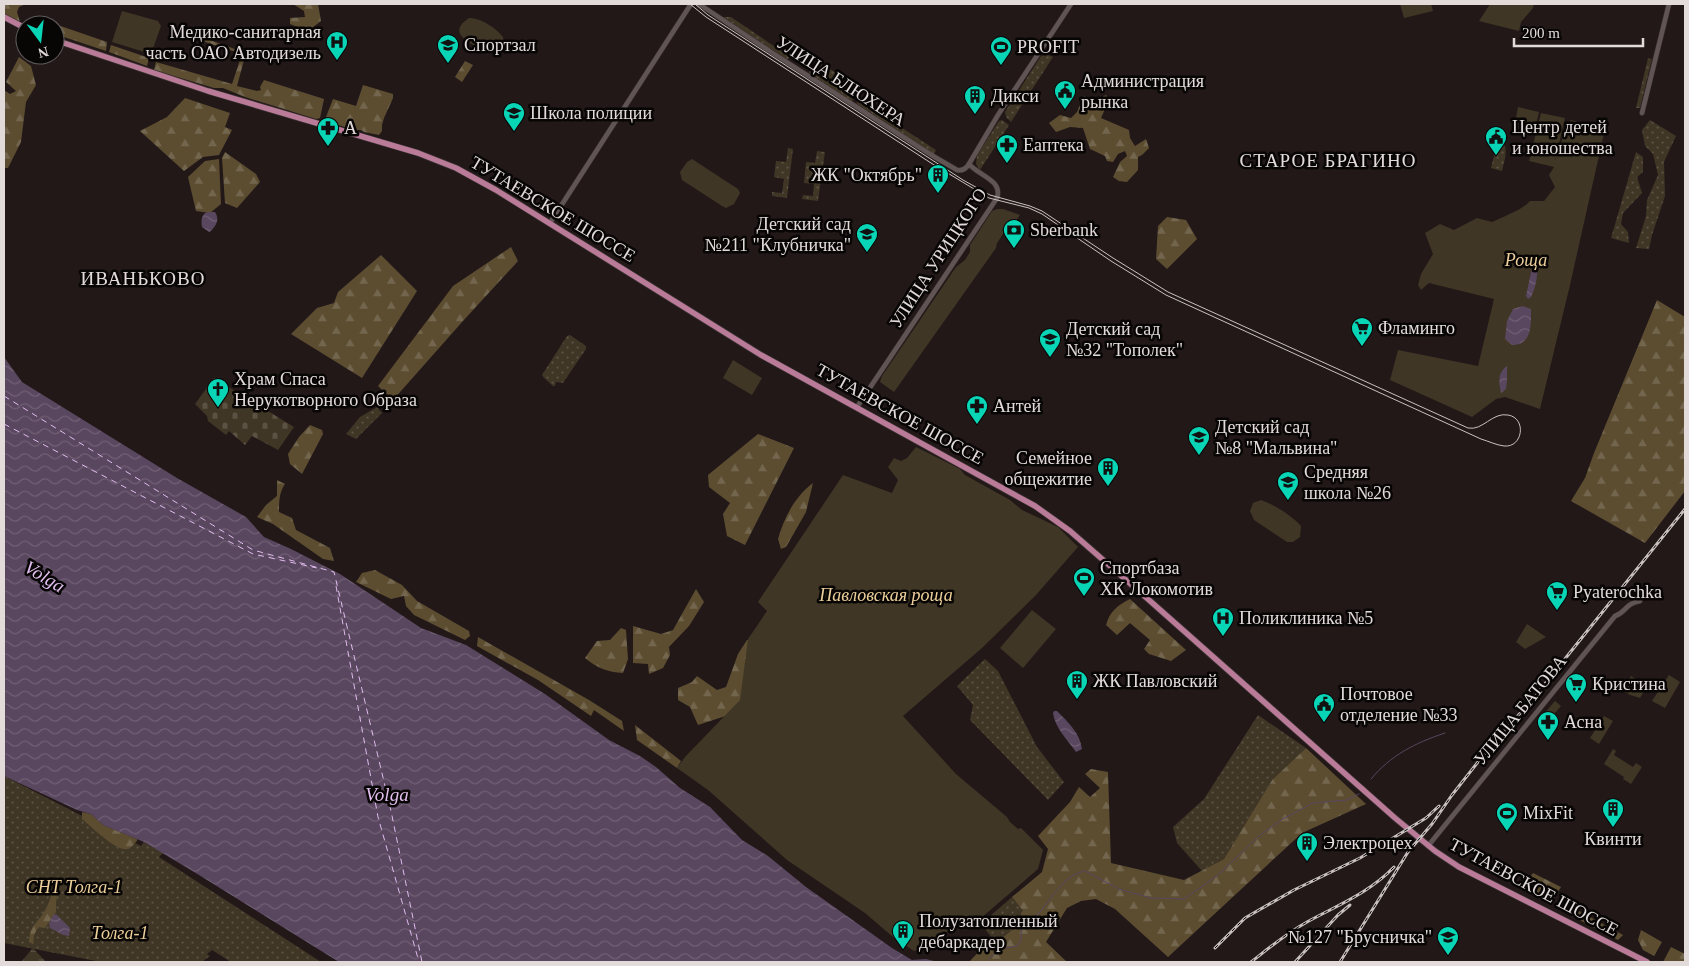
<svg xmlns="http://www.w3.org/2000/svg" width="1689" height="966" font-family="Georgia,serif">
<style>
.grass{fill:url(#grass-dots)}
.forest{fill:url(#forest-firs)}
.wetland{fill:url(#wetland-marsh)}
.cemetery{fill:url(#cemetery-stones)}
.park{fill:#403625}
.water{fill:url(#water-waves)}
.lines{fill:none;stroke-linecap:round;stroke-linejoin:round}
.stream{stroke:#59465f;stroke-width:1}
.ferry{stroke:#e0bdee;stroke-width:1;stroke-dasharray:6 5;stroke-linecap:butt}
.tertiary-casing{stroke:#3a3333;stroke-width:5.5}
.primary-casing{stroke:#3a3333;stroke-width:7}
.tertiary{stroke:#615454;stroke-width:4.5}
.primary{stroke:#ba7b98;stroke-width:5.5}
.tram{stroke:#c9c1c0;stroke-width:1}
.rail-casing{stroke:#c9c1c0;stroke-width:3}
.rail{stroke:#080505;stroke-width:1;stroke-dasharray:4;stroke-linecap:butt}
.labels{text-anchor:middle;stroke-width:5;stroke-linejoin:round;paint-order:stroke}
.poi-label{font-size:18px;fill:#e2dbda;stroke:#080505;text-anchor:start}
.street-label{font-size:18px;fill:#e2dbda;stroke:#080505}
.park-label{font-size:18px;font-style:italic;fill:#eccf9a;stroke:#080505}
.neighbourhood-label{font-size:19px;letter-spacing:1px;fill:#e2dbda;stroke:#080505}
.water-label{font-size:19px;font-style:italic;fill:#e0bdee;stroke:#080505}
</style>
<defs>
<pattern id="grass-dots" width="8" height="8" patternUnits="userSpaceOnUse" patternTransform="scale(1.25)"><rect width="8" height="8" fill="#403625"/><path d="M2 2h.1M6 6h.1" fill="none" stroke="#5b5244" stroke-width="1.8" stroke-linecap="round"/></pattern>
<pattern id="forest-firs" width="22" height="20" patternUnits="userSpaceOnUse" patternTransform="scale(1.25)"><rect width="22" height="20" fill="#5c4d31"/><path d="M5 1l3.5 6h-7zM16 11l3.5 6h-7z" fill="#73664e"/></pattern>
<pattern id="wetland-marsh" width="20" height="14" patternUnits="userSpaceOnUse" patternTransform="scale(1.25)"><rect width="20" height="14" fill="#403625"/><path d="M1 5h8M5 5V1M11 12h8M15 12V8" fill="none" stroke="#5b5244"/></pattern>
<pattern id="cemetery-stones" width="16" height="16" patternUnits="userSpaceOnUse" patternTransform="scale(1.25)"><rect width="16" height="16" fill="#403625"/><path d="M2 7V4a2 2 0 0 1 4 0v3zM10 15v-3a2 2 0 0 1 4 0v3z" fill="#5b5244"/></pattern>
<pattern id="water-waves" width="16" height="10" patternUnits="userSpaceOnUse" patternTransform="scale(1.25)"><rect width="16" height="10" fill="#59465f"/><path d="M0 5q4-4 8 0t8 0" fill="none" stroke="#716075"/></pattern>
</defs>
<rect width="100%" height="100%" fill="#221818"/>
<!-- grass -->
<g class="grass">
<path d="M724 17H731L790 57 787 60 723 19Z"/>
<path d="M1048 55 1053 57 1011 122 1006 117 1005 112 1041 56Z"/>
<path d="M1648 58 1652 59 1640 108H1636Z"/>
<path d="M817 61 859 87 854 95 813 67Z"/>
<path d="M811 69 854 97 852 102 808 74Z"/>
<path d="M856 98 936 150 934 154 857 104Z"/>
<path d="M1002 120 1009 125 980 170 976 164 977 155 999 121Z"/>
<path d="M1650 120 1676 136 1664 162 1665 196 1652 235 1649 249 1636 248 1646 216 1647 200 1658 175 1653 154 1645 146 1642 130Z"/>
<path d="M1497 144 1505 146C1507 154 1504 162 1502 171L1491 168Z"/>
<path d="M788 148 793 149 787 198 772 196V192L782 193 784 179 774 177 776 161 786 162Z"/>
<path d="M817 151 825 152 818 201 802 199 803 195 813 196 814 184 804 183 806 162 815 163Z"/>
<path d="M1636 152 1643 157V172L1637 177 1642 193 1623 213 1621 224 1628 232 1629 243 1611 238Z"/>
<path d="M570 335 586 346V349L563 383 556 382 555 386H553L544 378 542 375 567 336Z"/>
<path d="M377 407 382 413 356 439 346 434 360 417Z"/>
<path d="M985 659 998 671 1037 747 1064 782 1048 800 970 720 973 705 957 686Z"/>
<path d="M1258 715 1306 748 1272 780 1224 859 1202 871 1177 843 1173 827 1204 799Z"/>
<path d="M4 776 141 846 144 842 163 853 159 857 321 962H231L212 950 207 954 210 956 202 962H101L4 943Z"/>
<path d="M1012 897 1023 911 1024 920 996 943 981 924Z"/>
</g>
<!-- forest -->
<g class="forest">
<path d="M4 4H26L19 7 17 12 20 22 15 20 4 14Z"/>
<path d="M293 4H318L321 21 308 31 290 24V18L305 17 304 11Z"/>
<path d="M46 21 107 42 106 51 55 34V25H41Z"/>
<path d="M207 39 246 53 237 86 257 91 261 90 260 87 264 80 324 99 320 118 316 119 245 97 223 88H214L154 70 156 62 232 84 242 54 205 42 204 40Z"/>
<path d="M111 45 149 58 147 66 109 52Z"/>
<path d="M19 57 31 66 36 85 26 102 21 142 8 168H4V90L10 94 16 91 6 82Z"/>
<path d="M465 61 473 65 462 82 455 77Z"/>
<path d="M363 85 393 94V98L384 118 382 125V131L379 135 364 132 361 130H354L326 121V117L333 99 356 106Z"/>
<path d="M1106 95 1109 100 1101 118 1129 130 1130 138 1135 146 1146 139 1149 148 1142 155 1138 157V170L1127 182 1119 181 1113 177 1120 162 1127 156 1125 151 1118 154 1113 162 1107 161 1105 156 1090 149 1083 128 1070 127 1056 132 1049 123 1060 115 1071 118 1077 112 1084 96 1094 101Z"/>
<path d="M185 98 230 113 225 127 232 130 219 155 203 157 184 171 140 131 167 117Z"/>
<path d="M225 152 256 174 260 182 237 208 225 203 222 158Z"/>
<path d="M219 159 221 204 210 213 196 211 188 177 205 161Z"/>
<path d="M1167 217 1186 220 1197 239 1167 269 1156 259 1158 226Z"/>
<path d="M511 247 518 261 463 321 393 400 378 386 453 286Z"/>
<path d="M381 255 417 291 362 378 291 334 317 308 334 303 338 292Z"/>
<path d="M1657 300 1685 317V491L1645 543 1571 501 1585 478 1594 453Z"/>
<path d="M310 425 322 430 323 434 302 474 290 464 288 454 299 437Z"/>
<path d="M758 434 794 448 745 545 727 536 723 514 730 503 709 487 708 475Z"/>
<path d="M277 480 285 484C279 492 279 503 279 512L292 518 296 530 330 548 334 561 323 559 273 524 257 517 266 505 277 496Z"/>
<path d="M813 483 806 512 786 547 781 549 778 539C784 518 795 496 813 483Z"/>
<path d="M781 569 785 578 778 637 774 658 761 691 750 708 698 725 690 707 678 700V688L692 682 697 676 717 690 726 687 738 654 747 640 754 639 769 610 759 601Z"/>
<path d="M375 570 402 585 417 601 469 631 470 636 465 640 414 615 406 606 404 596 391 599 356 582 362 573Z"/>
<path d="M696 589 704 602 689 626 669 647 670 655 663 668 649 674 648 664 633 663V626L661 634 673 630Z"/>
<path d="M1130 599 1186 650 1171 661 1149 654 1144 649 1150 640 1130 623 1117 635 1106 625C1110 611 1117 606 1130 599Z"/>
<path d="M621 628 626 630 628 659 623 673C608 672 597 668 585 658L597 641 610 640Z"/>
<path d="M478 637 589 700 622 721 624 731 594 710 591 716 538 680 477 646Z"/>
<path d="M635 725 681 761 677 768 637 740Z"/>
<path d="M1306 748 1366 804 1302 833 1168 957 1115 909 1096 899 1081 901 1067 908 1046 942 1067 962H969L992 938 996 943 1024 920 1021 914 1023 911 1012 897 1042 872 1048 849 1038 836 1070 802 1079 787 1090 797 1100 788 1085 774 1091 769 1108 772 1111 863 1184 880 1224 859 1272 780Z"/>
<path d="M82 812 91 814 103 825 137 839V841C134 843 132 848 128 849 116 852 91 826 82 819Z"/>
<path d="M1533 873 1561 887 1550 904 1521 889Z"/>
<path d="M54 888H56L58 893 56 902V912L45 928 38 927 34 935 33 944 29 942C30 926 35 925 43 914 48 906 51 897 54 888Z"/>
<path d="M1570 906 1623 935 1618 940 1566 913Z"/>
<path d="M1641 930 1662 942 1654 956 1643 950 1638 940Z"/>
<path d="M1671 947 1685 954V962H1663Z"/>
</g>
<!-- wetland -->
<path class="wetland" d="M33 948 46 962H21Z"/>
<!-- cemetery -->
<path class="cemetery" d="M214 378 294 427 278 450 252 436 245 445 229 431 226 435 208 421 207 416 195 404Z"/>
<!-- park -->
<g class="park">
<path d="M1400 4H1431L1433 11 1404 18Z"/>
<path d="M1490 4H1534L1533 8 1521 22 1519 31 1479 21Z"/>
<path d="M122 11 158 21 161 26 151 54 112 42Z"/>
<path d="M469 18C481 18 496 28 503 37 507 59 487 53 475 46 461 38 451 30 469 18Z"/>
<path d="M1518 107 1539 112 1534 133 1514 128Z"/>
<path d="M1541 113 1565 118 1555 161 1567 125 1571 120 1605 129 1570 285 1540 409 1505 397 1496 399 1472 417 1390 380 1398 350 1478 366 1494 299 1429 283 1421 290 1418 285 1421 274 1433 254 1425 233 1440 224 1454 230 1477 218 1492 222C1504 216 1522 210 1530 201H1544L1555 187 1549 175 1554 167 1529 161Z"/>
<path d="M692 159 738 189 740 193 734 204 726 208 722 206 682 180 680 172 687 162Z"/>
<path d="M997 209H1003L1020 215 1013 225H1009L997 243 996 248 894 392 880 382 882 376 956 267 965 260 970 252V245L992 211Z"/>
<path d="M733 360 762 378 752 395 723 378Z"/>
<path d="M916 447 960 469 965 475 1010 500 1022 510 1058 527 1078 547 1036 595 982 648 903 716 956 774 1007 817 1010 822 1018 829 1021 828 1043 850 1038 869 981 918 976 920 963 918 930 946 914 951 893 937 865 913 787 860 708 790 677 768 685 757 740 700 748 639 767 611 758 602 843 475 892 493 898 480 888 467 894 458 901 461 907 458Z"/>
<path d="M1261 500C1275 505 1291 515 1301 526L1300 537 1293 542H1287L1254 520 1250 511 1253 503Z"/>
<path d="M1032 610 1056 629 1023 668 1000 648Z"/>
<path d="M1527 624 1546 637 1525 649 1516 642Z"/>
<path d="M1669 675 1680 682 1665 708 1652 701Z"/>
<path d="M1631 676 1647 686 1640 698 1630 695 1622 690Z"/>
<path d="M1555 701 1561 706 1543 727 1537 722Z"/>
<path d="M1604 716 1613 721 1599 744 1590 738Z"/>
<path d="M1613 749 1616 751 1614 755 1633 767 1636 763 1642 767 1631 784 1623 779 1624 777 1604 764Z"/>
</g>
<!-- water -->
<g class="water">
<path d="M207 212H215C220 220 216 225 211 231L209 232 202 227C201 221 201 215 207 212Z"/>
<path d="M1536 261C1539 272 1536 287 1531 297L1528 299 1526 296 1533 263Z"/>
<path d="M1523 306 1531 309C1531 325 1532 345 1512 345L1505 339 1507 321 1513 309Z"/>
<path d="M4 357 22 382 177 478 246 517 264 537 291 549 340 574 421 628 466 645 545 694 609 740 640 756 656 767 680 788 710 807 742 840 768 856 806 887 892 948 912 960 926 959 938 962H339L199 875 144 842 103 825 91 814 77 810 4 776Z"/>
<path d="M1507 366V381L1506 389 1501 393C1499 382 1497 373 1507 366Z"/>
<path d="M1054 711H1057C1068 722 1080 733 1082 749L1076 752C1067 739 1055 728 1053 713Z"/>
<path d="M54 914 57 915 70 928 69 936 63 935 50 928 49 923Z"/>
</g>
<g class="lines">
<!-- stream -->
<g class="stream">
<path d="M1371 779C1391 755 1415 743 1445 733"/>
<path d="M986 962C991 957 997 950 1004 948 1009 947 1015 948 1019 944 1022 941 1020 932 1023 926 1026 921 1033 918 1038 914 1053 898 1062 876 1085 871L1119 889 1151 898 1184 899 1218 875 1259 836 1281 820 1313 803 1347 800 1359 794"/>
</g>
<!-- ferry -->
<g class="ferry">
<path d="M4 396 253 550 334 572 391 811 422 962"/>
<path d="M4 424 253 554 317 568"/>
<path d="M336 586 378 817 419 962"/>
</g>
<!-- tertiary casing -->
<g class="tertiary-casing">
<g id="tertiary">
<path d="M699 4 771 52 933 156 957 170C962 171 966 169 969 164L998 115 1071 4"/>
<path d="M1642 113 1669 4"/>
<path d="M550 223 691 4"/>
<path d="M857 407 997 198C1003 180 979 176 969 164"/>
<path d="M1428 846 1615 616C1627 612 1624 604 1640 601"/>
</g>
</g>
<!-- primary casing -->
<g class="primary-casing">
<g id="primary">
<path d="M4 17 25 28"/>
<path d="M55 40 208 91 418 153 456 168 496 190 761 355 1035 506 1070 531 1149 600 1395 818 1435 851 1459 867 1647 962"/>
</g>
</g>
<!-- tertiary -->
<use href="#tertiary" class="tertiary"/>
<!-- primary -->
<use href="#primary" class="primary"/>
<!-- tram -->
<path class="tram" d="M690 4 706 17 931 163 989 198 1029 208 1042 214 1111 261 1166 295 1481 439C1488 441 1496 445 1504 446 1523 448 1527 418 1508 415 1492 412 1483 431 1468 428L1168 292 1113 258 1042 211 1030 206 990 195 963 180 708 15 695 4"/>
<!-- rail casing -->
<g class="rail-casing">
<g id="rail">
<path d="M1215 948 1245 918 1294 890 1360 858 1426 818 1439 806"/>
<path d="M1251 962C1269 948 1287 933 1307 922 1338 905 1369 893 1394 867"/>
<path d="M1295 962 1338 915 1350 905"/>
<path d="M1340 962 1408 852 1432 824 1452 795 1489 748 1532 700 1685 509"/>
</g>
</g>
<!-- rail -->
<use href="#rail" class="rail"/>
</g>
<!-- icons -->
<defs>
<g id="hospital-pin" transform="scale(1.125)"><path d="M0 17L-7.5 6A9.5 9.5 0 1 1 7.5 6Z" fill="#08d5b5" stroke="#080505"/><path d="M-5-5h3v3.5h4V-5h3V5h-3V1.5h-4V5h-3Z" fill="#111"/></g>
<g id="university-pin" transform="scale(1.125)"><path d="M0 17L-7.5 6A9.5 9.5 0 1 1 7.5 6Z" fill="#08d5b5" stroke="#080505"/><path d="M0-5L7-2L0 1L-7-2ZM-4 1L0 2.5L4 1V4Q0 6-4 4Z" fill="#111"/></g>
<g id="stadium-pin" transform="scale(1.125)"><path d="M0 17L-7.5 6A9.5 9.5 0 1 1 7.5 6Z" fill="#08d5b5" stroke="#080505"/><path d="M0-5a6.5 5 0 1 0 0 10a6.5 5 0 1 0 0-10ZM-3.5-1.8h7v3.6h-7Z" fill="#111"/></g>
<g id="civic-pin" transform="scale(1.125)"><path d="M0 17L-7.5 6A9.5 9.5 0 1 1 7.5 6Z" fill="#08d5b5" stroke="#080505"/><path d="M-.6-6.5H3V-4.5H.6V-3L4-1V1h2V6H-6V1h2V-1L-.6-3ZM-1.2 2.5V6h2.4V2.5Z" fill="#111"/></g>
<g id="building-pin" transform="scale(1.125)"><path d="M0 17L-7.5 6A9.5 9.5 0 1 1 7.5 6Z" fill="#08d5b5" stroke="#080505"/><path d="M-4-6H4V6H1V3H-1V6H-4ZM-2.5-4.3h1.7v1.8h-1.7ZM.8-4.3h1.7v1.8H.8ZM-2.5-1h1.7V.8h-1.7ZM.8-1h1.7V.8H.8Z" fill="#111"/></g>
<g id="pharmacy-pin" transform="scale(1.125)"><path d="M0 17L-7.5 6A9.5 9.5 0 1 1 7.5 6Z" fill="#08d5b5" stroke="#080505"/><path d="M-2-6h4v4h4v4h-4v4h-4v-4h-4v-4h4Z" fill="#111"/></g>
<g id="bank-pin" transform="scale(1.125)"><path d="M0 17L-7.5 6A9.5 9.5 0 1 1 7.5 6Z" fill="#08d5b5" stroke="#080505"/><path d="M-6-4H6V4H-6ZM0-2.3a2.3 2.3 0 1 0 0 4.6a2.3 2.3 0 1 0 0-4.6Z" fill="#111"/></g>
<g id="school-pin" transform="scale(1.125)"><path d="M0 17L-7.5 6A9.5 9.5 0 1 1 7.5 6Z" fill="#08d5b5" stroke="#080505"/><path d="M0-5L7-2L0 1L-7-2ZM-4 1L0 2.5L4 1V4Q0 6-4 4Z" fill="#111"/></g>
<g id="supermarket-pin" transform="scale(1.125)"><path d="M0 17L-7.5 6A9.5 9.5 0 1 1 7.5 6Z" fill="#08d5b5" stroke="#080505"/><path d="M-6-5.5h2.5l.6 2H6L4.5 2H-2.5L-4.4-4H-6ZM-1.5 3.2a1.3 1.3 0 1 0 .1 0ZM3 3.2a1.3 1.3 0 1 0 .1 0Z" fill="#111"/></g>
<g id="church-pin" transform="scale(1.125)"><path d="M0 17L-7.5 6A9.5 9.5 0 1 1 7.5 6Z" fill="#08d5b5" stroke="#080505"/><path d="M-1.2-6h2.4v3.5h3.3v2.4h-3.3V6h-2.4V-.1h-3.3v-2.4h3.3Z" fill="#111"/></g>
</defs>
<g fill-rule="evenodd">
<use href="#hospital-pin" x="337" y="42"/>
<use href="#university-pin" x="448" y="45"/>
<use href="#stadium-pin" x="1001" y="47"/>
<use href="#civic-pin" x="1065" y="91"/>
<use href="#building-pin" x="975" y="96"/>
<use href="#university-pin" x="514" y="113"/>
<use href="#pharmacy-pin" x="328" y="128"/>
<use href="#civic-pin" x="1496" y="137"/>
<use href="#pharmacy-pin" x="1007" y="145"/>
<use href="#building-pin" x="938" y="175"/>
<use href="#bank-pin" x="1014" y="230"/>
<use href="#school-pin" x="867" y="234"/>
<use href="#supermarket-pin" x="1362" y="328"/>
<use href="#school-pin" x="1050" y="339"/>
<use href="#church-pin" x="218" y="389"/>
<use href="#pharmacy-pin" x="977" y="406"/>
<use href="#school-pin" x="1199" y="437"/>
<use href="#building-pin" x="1108" y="468"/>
<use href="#school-pin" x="1288" y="482"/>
<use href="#stadium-pin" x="1084" y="578"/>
<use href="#supermarket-pin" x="1557" y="592"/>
<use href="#hospital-pin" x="1223" y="618"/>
<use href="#building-pin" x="1077" y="681"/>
<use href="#supermarket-pin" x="1576" y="684"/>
<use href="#civic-pin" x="1324" y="704"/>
<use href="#pharmacy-pin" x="1548" y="722"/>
<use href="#building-pin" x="1613" y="809"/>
<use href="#stadium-pin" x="1507" y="813"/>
<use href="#building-pin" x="1307" y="843"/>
<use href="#building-pin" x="903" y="931"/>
<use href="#school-pin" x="1448" y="937"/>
</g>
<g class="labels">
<!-- poi labels -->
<g class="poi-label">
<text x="321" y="38" text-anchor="end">Медико-санитарная<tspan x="321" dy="21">часть ОАО Автодизель</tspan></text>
<text x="464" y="51">Спортзал</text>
<text x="1017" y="53">PROFIT</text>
<text x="1081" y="87">Администрация<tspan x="1081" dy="21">рынка</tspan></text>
<text x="991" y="102">Дикси</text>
<text x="530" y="119">Школа полиции</text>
<text x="1512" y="133">Центр детей<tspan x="1512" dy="21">и юношества</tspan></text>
<text x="344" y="134">А</text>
<text x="1023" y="151">Еаптека</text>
<text x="922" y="181" text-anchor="end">ЖК "Октябрь"</text>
<text x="851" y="230" text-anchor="end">Детский сад<tspan x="851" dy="21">№211 "Клубничка"</tspan></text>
<text x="1030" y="236">Sberbank</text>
<text x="1378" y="334">Фламинго</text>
<text x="1066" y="335">Детский сад<tspan x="1066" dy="21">№32 "Тополек"</tspan></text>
<text x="234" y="385">Храм Спаса<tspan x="234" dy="21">Нерукотворного Образа</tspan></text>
<text x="993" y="412">Антей</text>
<text x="1215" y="433">Детский сад<tspan x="1215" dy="21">№8 "Мальвина"</tspan></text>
<text x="1092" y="464" text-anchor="end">Семейное<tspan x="1092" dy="21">общежитие</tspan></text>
<text x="1304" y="478">Средняя<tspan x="1304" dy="21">школа №26</tspan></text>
<text x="1100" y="574">Спортбаза<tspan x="1100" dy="21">ХК Локомотив</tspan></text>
<text x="1573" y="598">Pyaterochka</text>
<text x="1239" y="624">Поликлиника №5</text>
<text x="1093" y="687">ЖК Павловский</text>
<text x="1592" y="690">Кристина</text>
<text x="1340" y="700">Почтовое<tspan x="1340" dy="21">отделение №33</tspan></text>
<text x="1564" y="728">Асна</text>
<text x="1523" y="819">MixFit</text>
<text x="1613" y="845" text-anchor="middle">Квинти</text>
<text x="1323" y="849">Электроцех</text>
<text x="919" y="927">Полузатопленный<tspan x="919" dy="21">дебаркадер</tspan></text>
<text x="1432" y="943" text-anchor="end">№127 "Брусничка"</text>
</g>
<!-- street labels -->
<g class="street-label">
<text transform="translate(841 81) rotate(33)" y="6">УЛИЦА БЛЮХЕРА</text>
<text transform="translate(553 209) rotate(31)" y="6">ТУТАЕВСКОЕ ШОССЕ</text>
<text transform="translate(938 258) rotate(-57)" y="6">УЛИЦА УРИЦКОГО</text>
<text transform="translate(900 414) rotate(29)" y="6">ТУТАЕВСКОЕ ШОССЕ</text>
<text transform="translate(1520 710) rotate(-51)" y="6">УЛИЦА БАТОВА</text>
<text transform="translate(1534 887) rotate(28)" y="6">ТУТАЕВСКОЕ ШОССЕ</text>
</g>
<!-- park labels -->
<g class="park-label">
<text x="1526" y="266">Роща</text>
<text x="886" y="601">Павловская роща</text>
<text x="74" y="893">СНТ Толга-1</text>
<text x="120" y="939">Толга-1</text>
</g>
<!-- neighbourhood labels -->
<g class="neighbourhood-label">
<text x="1328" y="167">СТАРОЕ БРАГИНО</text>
<text x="143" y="285">ИВАНЬКОВО</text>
</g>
<!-- water labels -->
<g class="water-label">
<text transform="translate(45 576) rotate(31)" y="7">Volga</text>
<text x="387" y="801">Volga</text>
</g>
</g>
<!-- border -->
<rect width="1689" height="966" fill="none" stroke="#e2dbda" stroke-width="10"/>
<!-- north arrow -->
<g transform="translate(40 40) rotate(165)"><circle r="24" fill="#080505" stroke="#5f5b5a"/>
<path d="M0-4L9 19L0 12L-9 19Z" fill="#08d5b5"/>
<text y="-8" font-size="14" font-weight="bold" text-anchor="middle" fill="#e2dbda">N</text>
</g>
<!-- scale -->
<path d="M1514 38v8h129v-8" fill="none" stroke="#e2dbda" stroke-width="2.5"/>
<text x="1522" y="38" font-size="15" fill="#e2dbda" stroke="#080505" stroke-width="4" paint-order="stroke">200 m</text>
</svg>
